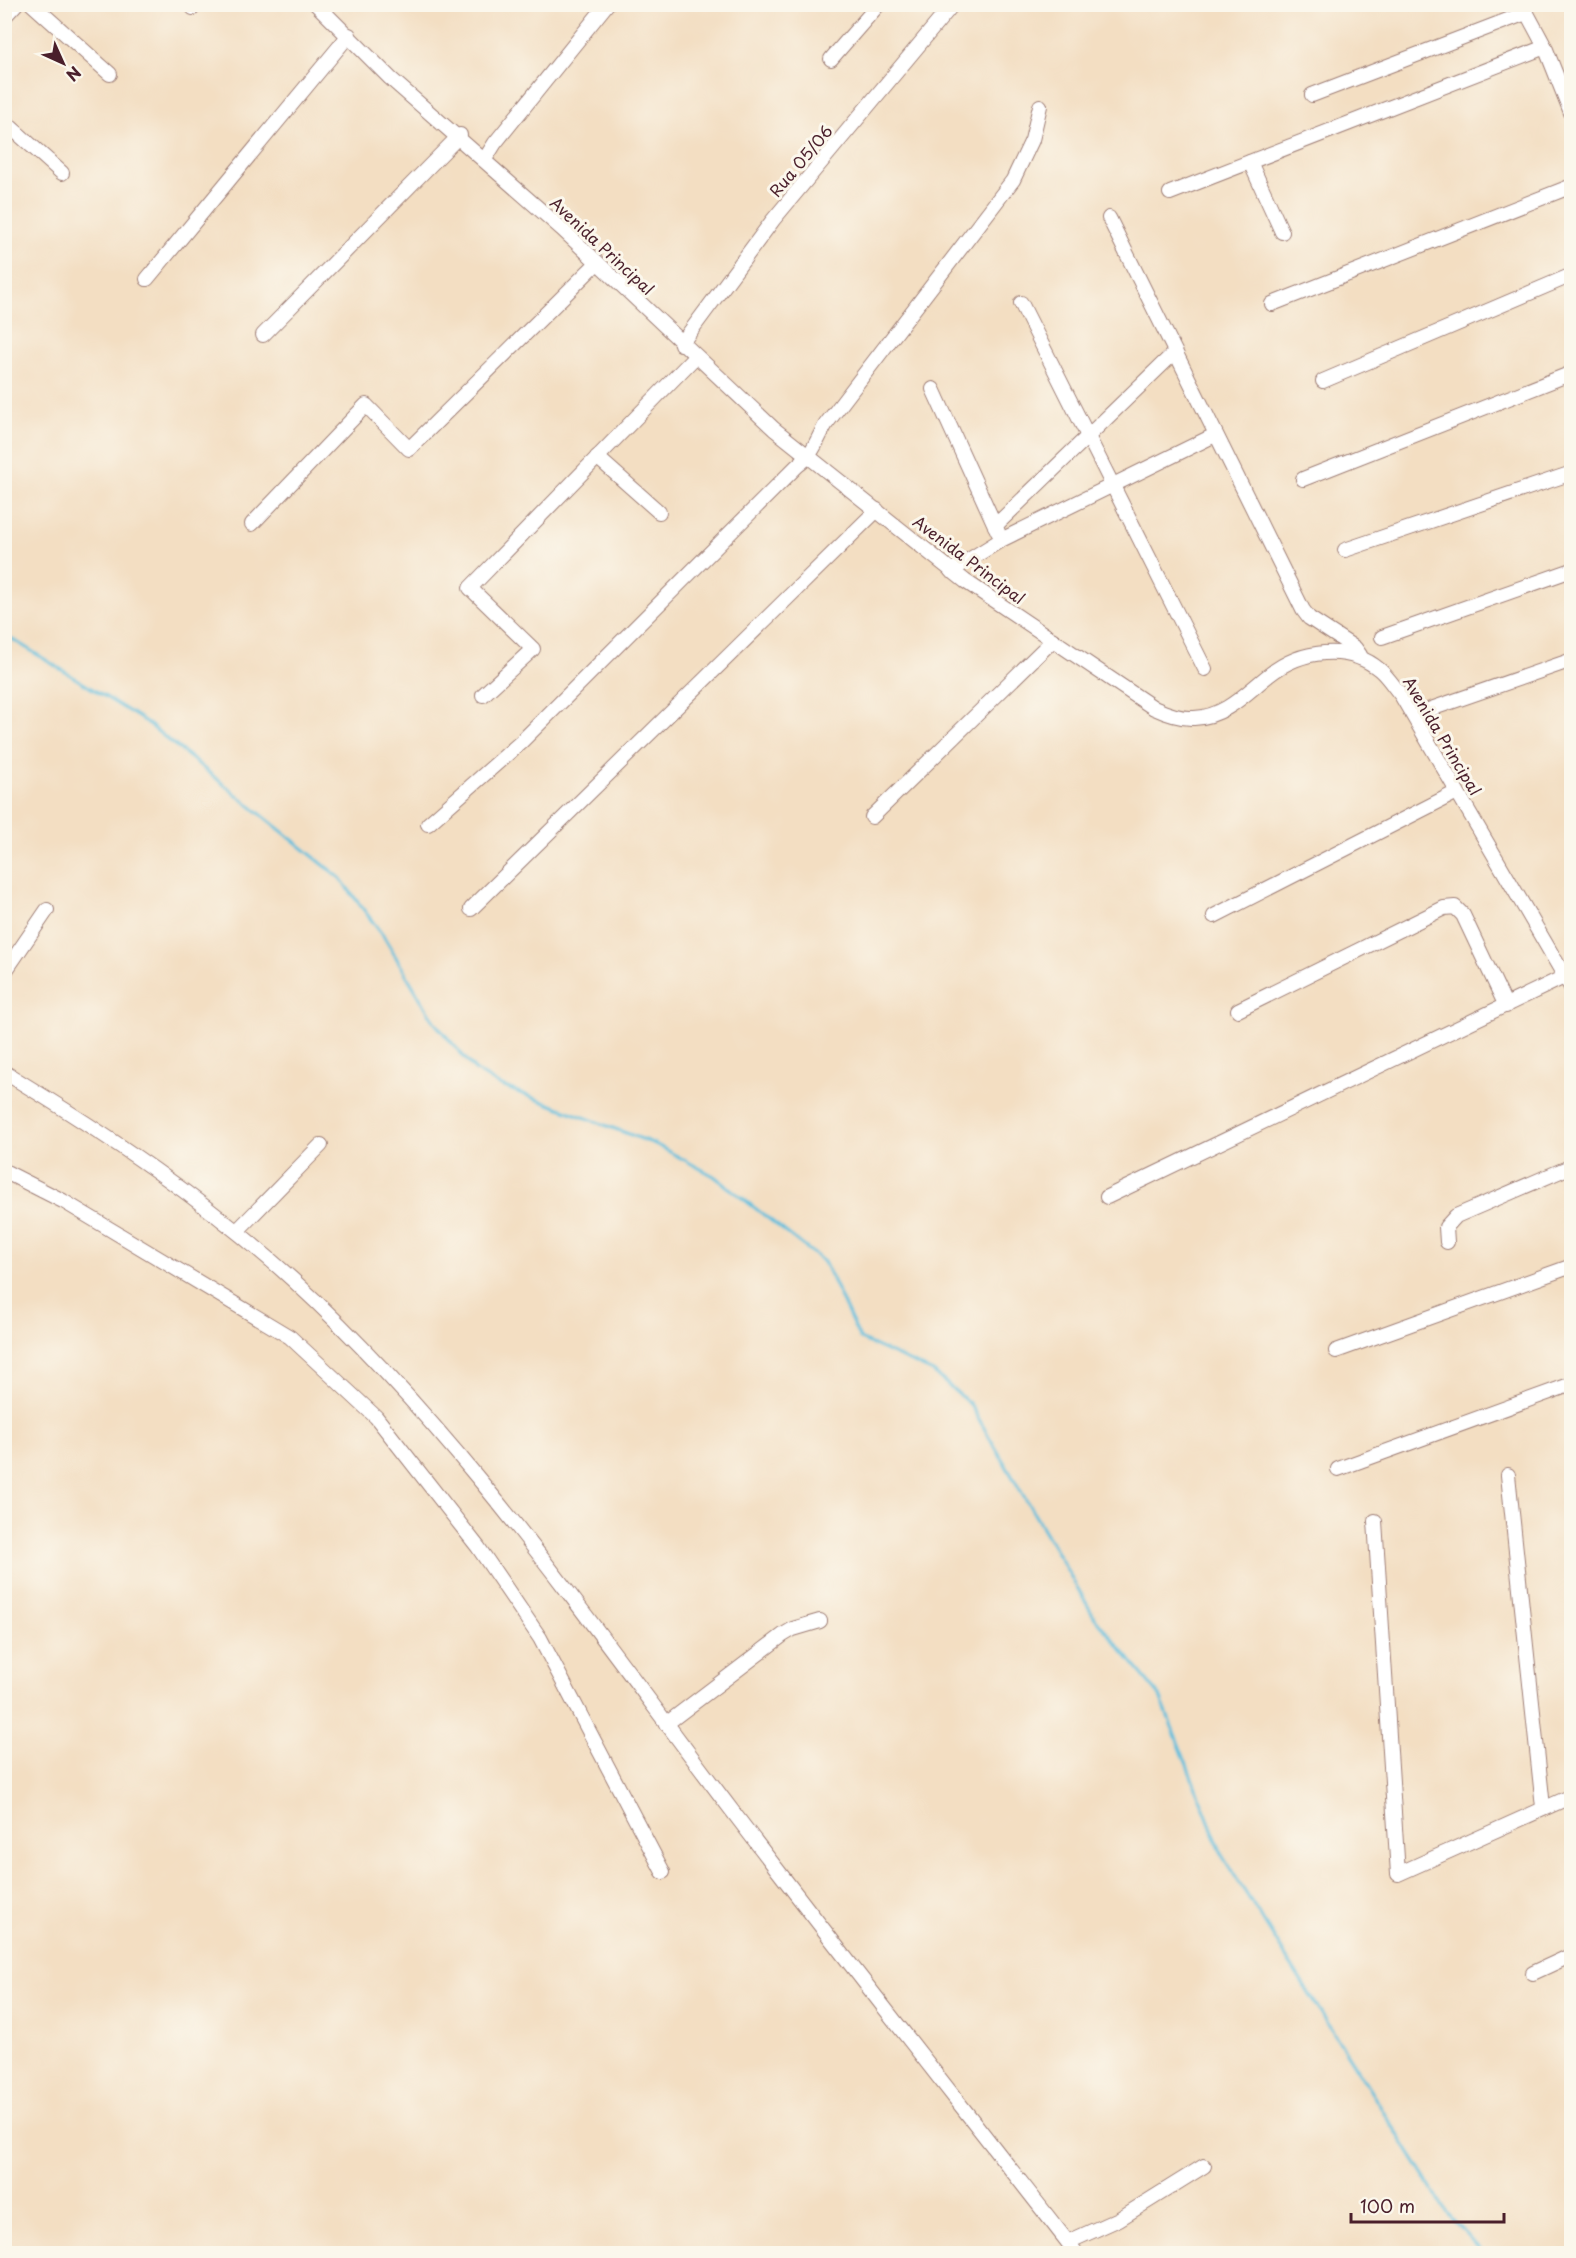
<svg xmlns="http://www.w3.org/2000/svg" width="1576" height="2258" font-family="'Playpen Sans',sans-serif">
<style>
.lines{fill:none;stroke-linecap:round;stroke-linejoin:round}
.stream{stroke:#5fbedd;stroke-width:3}
.minor-casing{stroke:#9e7e76;stroke-width:16}
.minor{stroke:#fff;stroke-width:14}
.labels{text-anchor:middle;stroke-width:6;stroke-linejoin:round;paint-order:stroke}
.street-label{font-size:16px;fill:#4a1f2b;stroke:#fbf7ec}
</style>
<rect width="100%" height="100%" fill="#fbf7ec"/>
<filter id="ink" filterUnits="userSpaceOnUse"><feTurbulence type="fractalNoise" baseFrequency=".0167" numOctaves="2"/><feDisplacementMap in="SourceGraphic" scale="12" xChannelSelector="R" yChannelSelector="G"/><feConvolveMatrix kernelMatrix="1 2 1 2 8 2 1 2 1" color-interpolation-filters="sRGB"/></filter>
<filter id="wash" filterUnits="userSpaceOnUse"><feTurbulence type="fractalNoise" baseFrequency=".008" numOctaves="4" result="noise"/><feDisplacementMap in="SourceGraphic" scale="24" xChannelSelector="R" yChannelSelector="G"/><feGaussianBlur stdDeviation="1.35" result="paint"/><feColorMatrix in="noise" values="0 0 0 0 0 0 0 0 0 0 0 0 0 0 0 0 0 1.4 0 .05"/><feComposite in="paint" operator="in"/></filter>
<g filter="url(#wash)">
<rect width="100%" height="100%" fill="#f3dec2"/>
<g class="lines">
<!-- stream -->
<path class="stream" d="M4 634 146 722 340 878 384 937 435 1023 475 1070 499 1085 655 1144 714 1176 824 1262 860 1339 933 1372 970 1404 1095 1618 1160 1696 1223 1857 1448 2214 1484 2254"/>
</g>
</g>
<g filter="url(#ink)">
<g class="lines">
<!-- minor casing -->
<g class="minor-casing">
<g id="minor">
<path d="M32 4 110 74"/>
<path d="M190 4 193 8"/>
<path d="M316 4 390 78 562 229 774 429 965 581 1154 708C1165 713 1180 719 1194 718 1225 717 1246 693 1269 675 1300 650 1348 643 1380 670 1388 677 1394 687 1401 695L1572 989"/>
<path d="M1522 4 1545 47 1572 115"/>
<path d="M4 17 16 4"/>
<path d="M831 59 879 4"/>
<path d="M1312 95 1526 13"/>
<path d="M4 121 62 173"/>
<path d="M485 159 495 143 607 4"/>
<path d="M1250 162 1282 232"/>
<path d="M1170 193 1545 47"/>
<path d="M1109 218 1303 610 1309 618 1355 648 1360 655"/>
<path d="M147 279 349 35"/>
<path d="M1021 303 1205 669"/>
<path d="M1272 304 1572 186"/>
<path d="M263 335 460 135"/>
<path d="M681 344 773 220 953 4"/>
<path d="M1323 381 1572 275"/>
<path d="M933 389 998 532"/>
<path d="M597 457 659 512"/>
<path d="M1303 479 1572 373"/>
<path d="M252 524 366 405 409 449 597 263"/>
<path d="M995 526 1174 353"/>
<path d="M1345 550 1572 473"/>
<path d="M951 571 1001 540 1215 435"/>
<path d="M1382 637 1572 570"/>
<path d="M483 695 533 649 470 588 695 357"/>
<path d="M1428 710 1572 660"/>
<path d="M872 817 1053 640"/>
<path d="M428 824 521 742 797 466C813 455 816 441 826 424L1013 180 1032 140 1040 106"/>
<path d="M471 909 877 510"/>
<path d="M1214 916 1457 792"/>
<path d="M4 973 47 910"/>
<path d="M1238 1010 1444 908 1455 907 1463 915 1506 1006"/>
<path d="M4 1072C106 1134 204 1199 292 1279 461 1434 592 1626 730 1808 844 1958 961 2105 1077 2254"/>
<path d="M4 1171 63 1201 290 1337 376 1417 478 1547 540 1638 663 1872"/>
<path d="M1107 1197 1564 977"/>
<path d="M237 1231 321 1145"/>
<path d="M1447 1242 1446 1227 1456 1216 1572 1166"/>
<path d="M1336 1351 1572 1266"/>
<path d="M1338 1469 1572 1384"/>
<path d="M1508 1475 1543 1807"/>
<path d="M1375 1521 1398 1874 1572 1796"/>
<path d="M666 1724 783 1635 793 1629 820 1621"/>
<path d="M1533 1973 1572 1955"/>
<path d="M1068 2242 1119 2219 1204 2166"/>
</g>
</g>
<!-- minor -->
<use href="#minor" class="minor"/>
</g>
</g>
<g class="labels">
<!-- street labels -->
<g class="street-label">
<text transform="translate(801 161) rotate(-50)" y="6">Rua 05/06</text>
<text transform="translate(602 246) rotate(43)" y="6">Avenida Principal</text>
<text transform="translate(969 560) rotate(37)" y="6">Avenida Principal</text>
<text transform="translate(1442 736) rotate(59)" y="6">Avenida Principal</text>
</g>
</g>
<!-- margin -->
<rect width="1576" height="2258" fill="none" stroke="#fbf7ec" stroke-width="24"/>
<!-- north arrow -->
<g transform="translate(63 63) rotate(135)" stroke="#fbf7ec" stroke-width="4.5" paint-order="stroke">
<path d="M0-4.5L10 22L0 15L-10 22Z" fill="#4a1f2b"/>
<text y="-9" font-size="16" font-weight="bold" text-anchor="middle" fill="#4a1f2b">N</text>
</g>
<!-- scale -->
<path d="M1351 2213v9h153v-9" fill="none" stroke="#4a1f2b" stroke-width="3"/>
<text x="1360" y="2213" font-size="18" fill="#4a1f2b" stroke="#fbf7ec" stroke-width="4.5" paint-order="stroke">100 m</text>
</svg>
